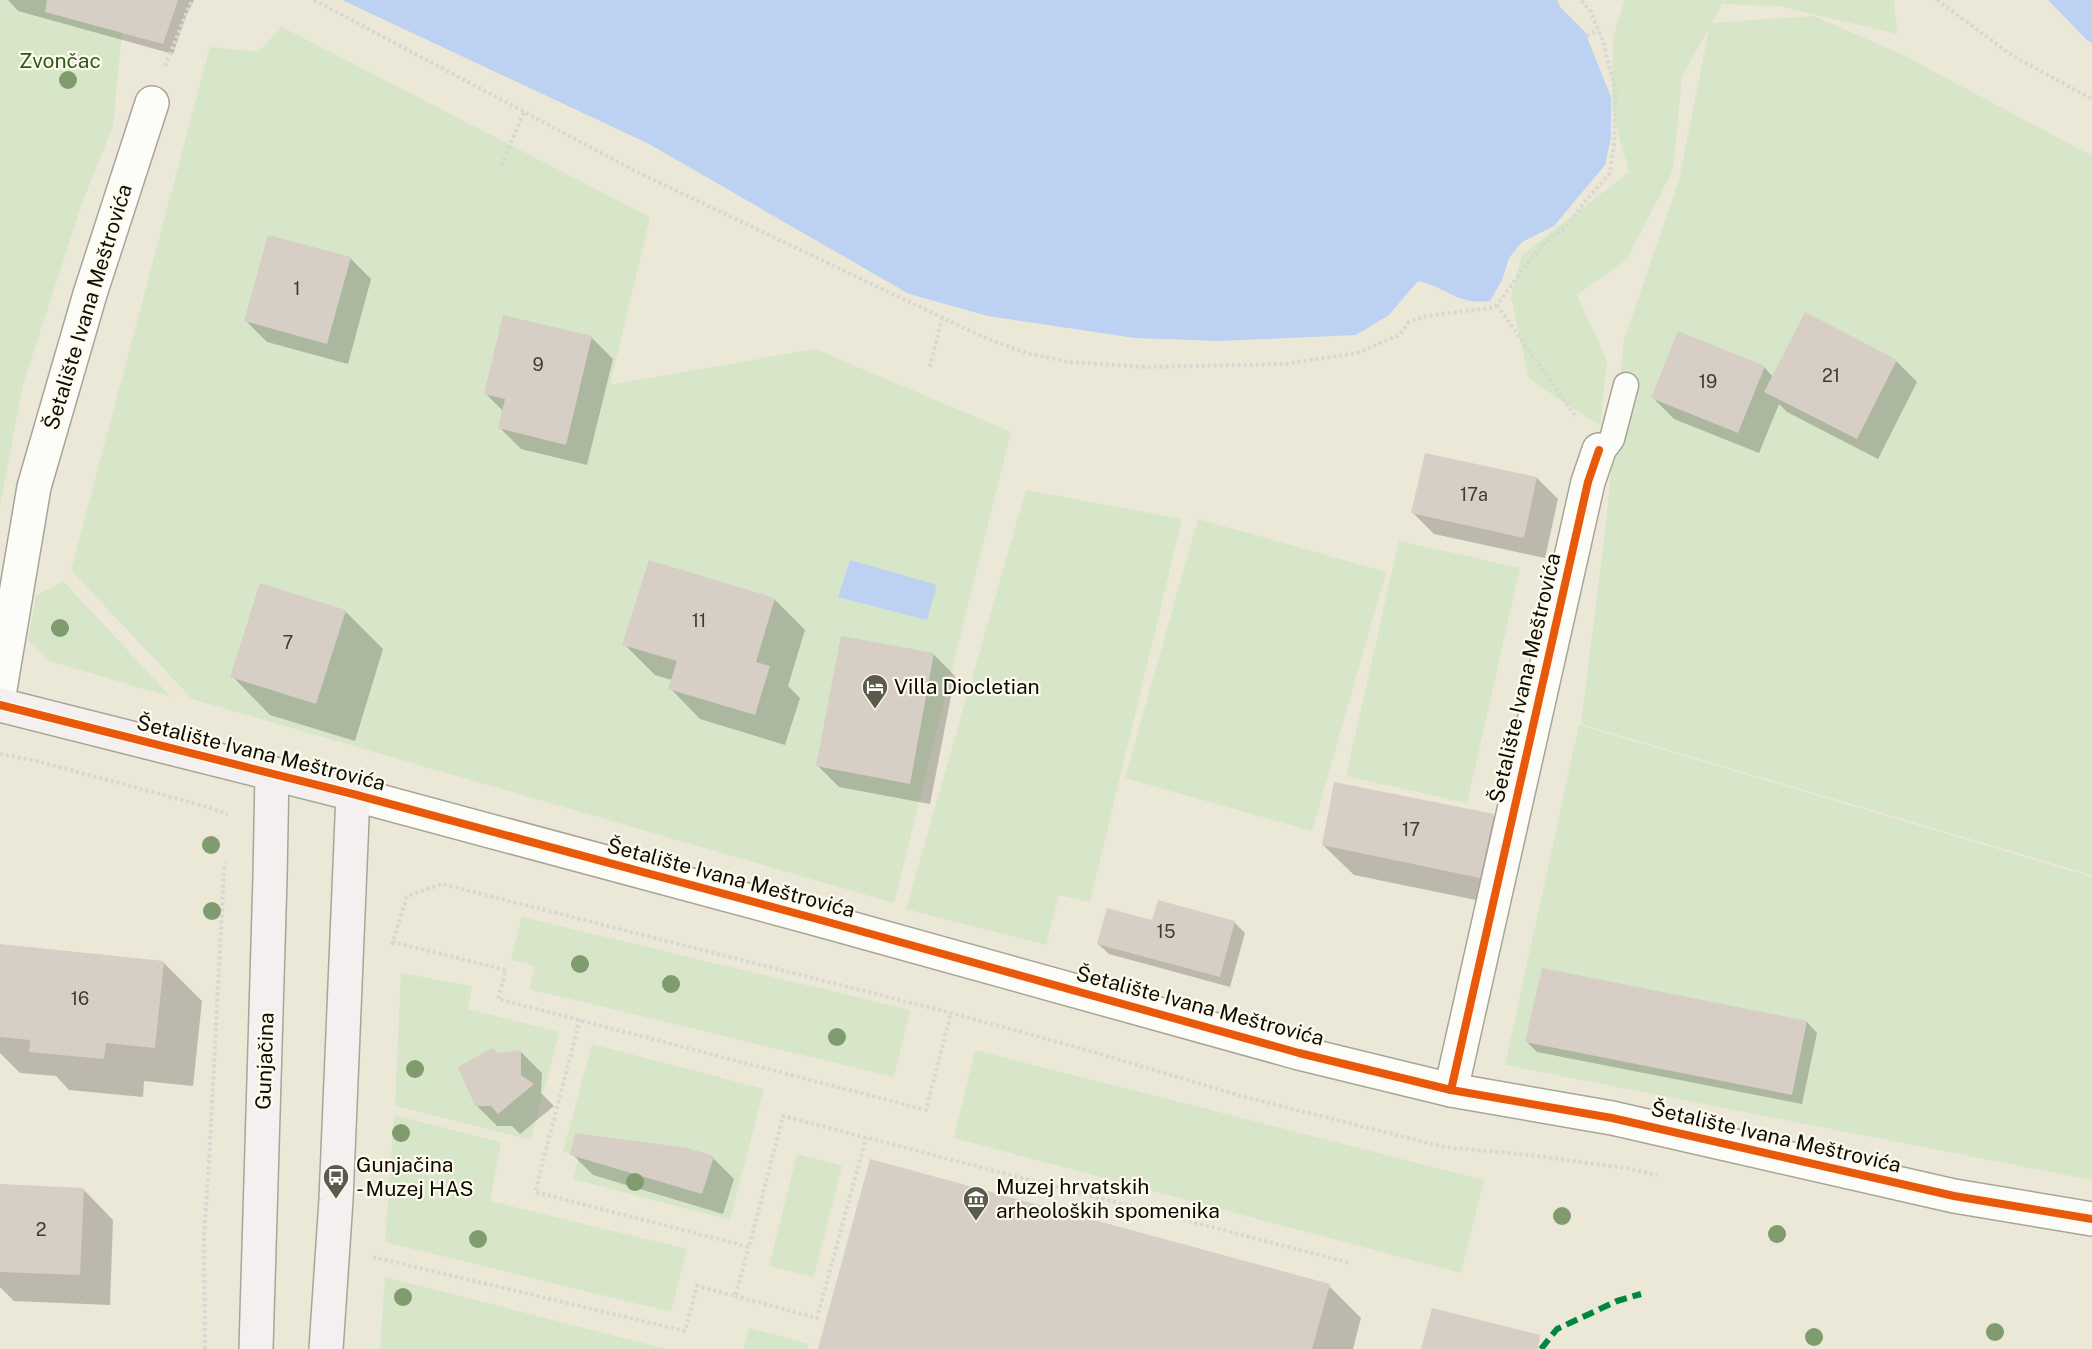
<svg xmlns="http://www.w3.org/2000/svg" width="2092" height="1349" font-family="'Public Sans',sans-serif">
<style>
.green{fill:#d7e5c9}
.water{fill:#bdd1f3}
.shadow{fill:#0003}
.building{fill:#d7cec5}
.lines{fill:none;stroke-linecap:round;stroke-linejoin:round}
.lane-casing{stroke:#a8a598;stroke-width:27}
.street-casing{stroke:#a8a598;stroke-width:36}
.secondary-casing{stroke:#a8a598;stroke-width:36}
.path{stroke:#d8d8d3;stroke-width:4;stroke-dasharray:3 3;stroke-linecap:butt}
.lane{stroke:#fcfcf9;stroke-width:24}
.street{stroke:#fcfcf9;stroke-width:33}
.secondary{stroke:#f4f0ef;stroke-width:33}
.quiet{stroke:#00873e;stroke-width:6;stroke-dasharray:12 6;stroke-linecap:butt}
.cycleway-casing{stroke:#fefbee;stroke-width:11}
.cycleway{stroke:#e8590c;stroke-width:8}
.tree{fill:#809b6d}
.labels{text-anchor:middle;stroke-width:4.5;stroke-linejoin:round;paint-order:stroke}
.number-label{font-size:18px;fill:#403c34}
.park-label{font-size:21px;fill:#285c17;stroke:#fefbee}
.street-label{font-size:21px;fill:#0e0c03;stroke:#fefbee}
.poi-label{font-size:21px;fill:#0e0c03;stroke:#fefbee;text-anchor:start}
</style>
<rect width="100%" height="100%" fill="#ece8d7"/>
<!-- green -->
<g class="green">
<path d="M0 0H72L123 21 113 126 82 203 23 384 0 507Z"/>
<path d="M1625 0H1894L1897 34 1779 6 1722 4 1712 23 1814 16 1903 55 2092 156V875L1581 724 1605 533 1624 340 1679 180 1709 29 1682 76 1673 170 1627 259 1577 295 1607 361 1600 426 1529 379 1511 297 1522 255 1629 172 1612 111 1613 37Z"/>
<path d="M282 27 650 217 610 385 815 349 1011 432 894 903 192 699 71 570 210 47 258 52Z"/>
<path d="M1026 490 1182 519 1090 902 1059 895 1046 945 906 909Z"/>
<path d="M1198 519 1386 572 1312 831 1125 778Z"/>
<path d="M1399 541 1520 568 1467 803 1346 776Z"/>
<path d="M63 581 171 697 50 661 28 640 36 596Z"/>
<path d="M1579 725 2092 877V1180L1505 1065Z"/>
<path d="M522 917 910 1010 894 1077 529 989 535 966 511 960Z"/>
<path d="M401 973 472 986 468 1009 559 1032 531 1140 395 1106Z"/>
<path d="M592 1044 764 1089 730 1220 573 1179 579 1156 563 1152Z"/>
<path d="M975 1050 1484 1180 1461 1273 954 1138Z"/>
<path d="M394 1115 501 1142 490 1201 687 1249 671 1312 385 1242Z"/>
<path d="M797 1154 842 1166 814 1277 769 1266Z"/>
<path d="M385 1277 666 1349H380Z"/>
<path d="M749 1328 809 1344 808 1349H743Z"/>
</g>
<!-- water -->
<g class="water">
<path d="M342 0H1557L1561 8 1585 32 1611 97V137L1605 165 1554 226 1522 242 1509 258 1502 280 1490 301C1456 305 1447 287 1418 281L1389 315 1356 335 1219 341 1135 338 988 316 909 294 649 144Z"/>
<path d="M2048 0H2092V43L2087 40Z"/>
<path d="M850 560 937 585 927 620 838 597Z"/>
</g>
<!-- shadow -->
<g class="shadow">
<path d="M8 0H194L186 16 173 54 18 11Z"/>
<path d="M350 258 371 279 348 364 267 342 246 321Z"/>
<path d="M1805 314 1897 362 1917 382 1878 459 1787 412 1779 404 1759 453 1674 419 1653 398 1764 367 1773 377Z"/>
<path d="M505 317 592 338 613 359 587 465 521 449 500 428 504 412 486 394Z"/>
<path d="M1537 478 1558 499 1545 558 1434 534 1413 513Z"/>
<path d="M774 599 805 630 788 686 800 698 785 745 700 719 670 688 672 680 655 675 624 644Z"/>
<path d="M345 611 383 649 355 741 270 715 232 676Z"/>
<path d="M842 637 934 655 955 676 930 804 839 787 818 766Z"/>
<path d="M1493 816 1524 846 1510 907 1354 875 1323 845Z"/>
<path d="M1153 922H1234L1245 933 1230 987 1109 954 1098 944Z"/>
<path d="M0 946 163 962 202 1001 193 1086 144 1081 143 1097 69 1090 56 1076 20 1073 0 1053Z"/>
<path d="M1807 1022 1817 1033 1802 1104 1537 1052 1527 1042Z"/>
<path d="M521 1052 542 1073 541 1093 554 1106 520 1134 512 1126H497L476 1105 498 1055Z"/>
<path d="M572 1154 713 1158 734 1179 723 1214 593 1175Z"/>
<path d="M0 1186 83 1189 113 1220 110 1305 14 1301 0 1287Z"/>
<path d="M1329 1286 1361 1318 1353 1349H819Z"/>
</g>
<!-- building -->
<g class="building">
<path d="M47 0H178L163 44 45 12Z"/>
<path d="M268 235 351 257 327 344 244 321Z"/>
<path d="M1805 312 1897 360 1857 439 1764 392Z"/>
<path d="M503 315 592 336 566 445 498 428 505 399 484 394Z"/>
<path d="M1678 331 1765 366 1738 433 1651 398Z"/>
<path d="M1425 453 1537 477 1524 538 1411 513Z"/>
<path d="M649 560 775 598 756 662 770 666 755 715 668 689 677 661 622 645Z"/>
<path d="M260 583 346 610 316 704 230 677Z"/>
<path d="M841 636 934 653 910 784 816 766Z"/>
<path d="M1334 782 1494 814 1480 878 1322 845Z"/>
<path d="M1158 900 1235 921 1220 977 1097 944 1107 908 1152 920Z"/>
<path d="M0 944 164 961 155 1048 106 1043 104 1059 29 1052 30 1040 0 1037Z"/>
<path d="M1542 968 1807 1021 1792 1095 1525 1042Z"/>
<path d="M492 1048 498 1053 521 1050V1075L534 1084 498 1114 491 1106H475L458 1067Z"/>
<path d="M575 1133 687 1148 714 1156 702 1194 570 1155Z"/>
<path d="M870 1159 1330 1284 1312 1349H818Z"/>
<path d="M0 1184 84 1188 80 1275 0 1272Z"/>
<path d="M1432 1308 1540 1335 1538 1349H1421Z"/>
</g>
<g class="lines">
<!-- lane casing -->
<g class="lane-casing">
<path id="lane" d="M1599 450 1607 446 1612 439 1626 385"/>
</g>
<!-- street casing -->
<g class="street-casing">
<g id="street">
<path d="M0 689 34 487 90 294 152 103"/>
<path d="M353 794 817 919 1299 1053 1451 1090 1612 1118 1954 1196 2092 1219"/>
<path d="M1451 1090 1588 482 1599 450"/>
</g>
</g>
<!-- secondary casing -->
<g class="secondary-casing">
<g id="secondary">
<path d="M0 705 353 794 336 1200 326 1349"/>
<path d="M256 1349 270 878 272 773"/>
</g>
</g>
<!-- path -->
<g class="path">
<path d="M314 0 635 171 983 337 1026 353 1068 362 1147 367 1285 364 1357 353 1399 335 1409 322 1426 316 1490 308 1497 305 1531 259 1544 244 1566 227 1583 204 1610 173 1614 144 1616 94 1603 41 1591 12 1581 0"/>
<path d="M1937 0 2013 56 2092 99"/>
<path d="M1587 36 1598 30"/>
<path d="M165 66 192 0"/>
<path d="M501 165 524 112"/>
<path d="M1497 305 1576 417"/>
<path d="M930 367 942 318"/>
<path d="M0 754 37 761 204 806 228 814"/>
<path d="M392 942 506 970 498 999 926 1110 951 1013"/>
<path d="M392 945 407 896 442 884 951 1013 1080 1048 1241 1096 1444 1147 1529 1155 1631 1169 1657 1175"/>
<path d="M580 1019 535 1192 749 1247 783 1116 1350 1263"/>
<path d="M373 1257 685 1331 697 1286 735 1296 749 1247"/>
<path d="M735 1296 817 1318 866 1138"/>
<path d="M205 1349 204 1235 209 1162 224 871 226 863"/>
</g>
<!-- lane -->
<use href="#lane" class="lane"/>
<!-- street -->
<use href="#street" class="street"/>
<!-- secondary -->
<use href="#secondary" class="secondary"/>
<!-- quiet -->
<path class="quiet" d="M1541 1349 1557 1329 1617 1301 1641 1294"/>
<!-- cycleway casing -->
<g class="cycleway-casing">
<g id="cycleway">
<path d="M0 705 353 794 817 919 1299 1053 1451 1090 1612 1118 1954 1196 2092 1219"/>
<path d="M1451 1090 1588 482 1599 450"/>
</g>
</g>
<!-- cycleway -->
<use href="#cycleway" class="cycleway"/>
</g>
<!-- trees -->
<g class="tree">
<circle cx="68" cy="80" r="9"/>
<circle cx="60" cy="628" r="9"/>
<circle cx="211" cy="845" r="9"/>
<circle cx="212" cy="911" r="9"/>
<circle cx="580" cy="964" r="9"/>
<circle cx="671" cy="984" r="9"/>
<circle cx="837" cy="1037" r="9"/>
<circle cx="415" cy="1069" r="9"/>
<circle cx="401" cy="1133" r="9"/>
<circle cx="635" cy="1182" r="9"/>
<circle cx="1562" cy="1216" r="9"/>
<circle cx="1777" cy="1234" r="9"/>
<circle cx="478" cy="1239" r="9"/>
<circle cx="403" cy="1297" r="9"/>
<circle cx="1995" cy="1332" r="9"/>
<circle cx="1814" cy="1337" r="9"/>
</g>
<!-- icons -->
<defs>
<g id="hotel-pin" transform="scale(1.35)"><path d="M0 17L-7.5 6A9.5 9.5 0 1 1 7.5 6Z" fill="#5c594d" stroke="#fefbee"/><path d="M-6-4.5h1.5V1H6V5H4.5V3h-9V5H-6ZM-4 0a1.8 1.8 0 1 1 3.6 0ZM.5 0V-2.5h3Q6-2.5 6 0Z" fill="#fff"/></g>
<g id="bus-pin" transform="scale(1.35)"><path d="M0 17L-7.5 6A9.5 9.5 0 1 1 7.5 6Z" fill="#5c594d" stroke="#fefbee"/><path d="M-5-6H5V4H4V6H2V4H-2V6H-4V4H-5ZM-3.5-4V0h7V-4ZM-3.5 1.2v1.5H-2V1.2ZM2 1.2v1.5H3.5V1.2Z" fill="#fff"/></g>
<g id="museum-pin" transform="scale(1.35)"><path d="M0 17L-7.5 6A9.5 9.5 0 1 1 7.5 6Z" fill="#5c594d" stroke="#fefbee"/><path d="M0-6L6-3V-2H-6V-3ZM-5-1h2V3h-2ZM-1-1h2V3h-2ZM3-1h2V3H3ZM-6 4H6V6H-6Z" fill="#fff"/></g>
</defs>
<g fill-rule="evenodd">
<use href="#hotel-pin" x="875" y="687"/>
<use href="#bus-pin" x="336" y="1177"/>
<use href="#museum-pin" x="976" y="1199"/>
</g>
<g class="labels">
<!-- number labels -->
<g class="number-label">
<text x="297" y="295">1</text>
<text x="538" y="371">9</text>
<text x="1831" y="382">21</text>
<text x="1708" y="388">19</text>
<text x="1474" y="501">17a</text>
<text x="699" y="627">11</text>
<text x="288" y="649">7</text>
<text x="1411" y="836">17</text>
<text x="1166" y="938">15</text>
<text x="80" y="1005">16</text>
<text x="41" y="1236">2</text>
</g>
<!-- park labels -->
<g class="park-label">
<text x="60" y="68">Zvončac</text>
</g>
<!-- street labels -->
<g class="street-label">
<text transform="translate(88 307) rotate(-73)" y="7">Šetalište Ivana Meštrovića</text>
<text transform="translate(1525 678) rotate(-77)" y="7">Šetalište Ivana Meštrovića</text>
<text transform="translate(261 753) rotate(14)" y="7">Šetalište Ivana Meštrovića</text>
<text transform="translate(731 878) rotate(15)" y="7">Šetalište Ivana Meštrovića</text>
<text transform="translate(1200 1006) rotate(15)" y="7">Šetalište Ivana Meštrovića</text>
<text transform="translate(265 1061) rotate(-88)" y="7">Gunjačina</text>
<text transform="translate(1776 1137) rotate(13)" y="7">Šetalište Ivana Meštrovića</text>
</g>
<!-- poi labels -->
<g class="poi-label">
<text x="894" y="694">Villa Diocletian</text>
<text x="356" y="1172">Gunjačina<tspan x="356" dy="24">- Muzej HAS</tspan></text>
<text x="996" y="1194">Muzej hrvatskih<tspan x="996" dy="24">arheoloških spomenika</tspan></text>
</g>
</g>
</svg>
